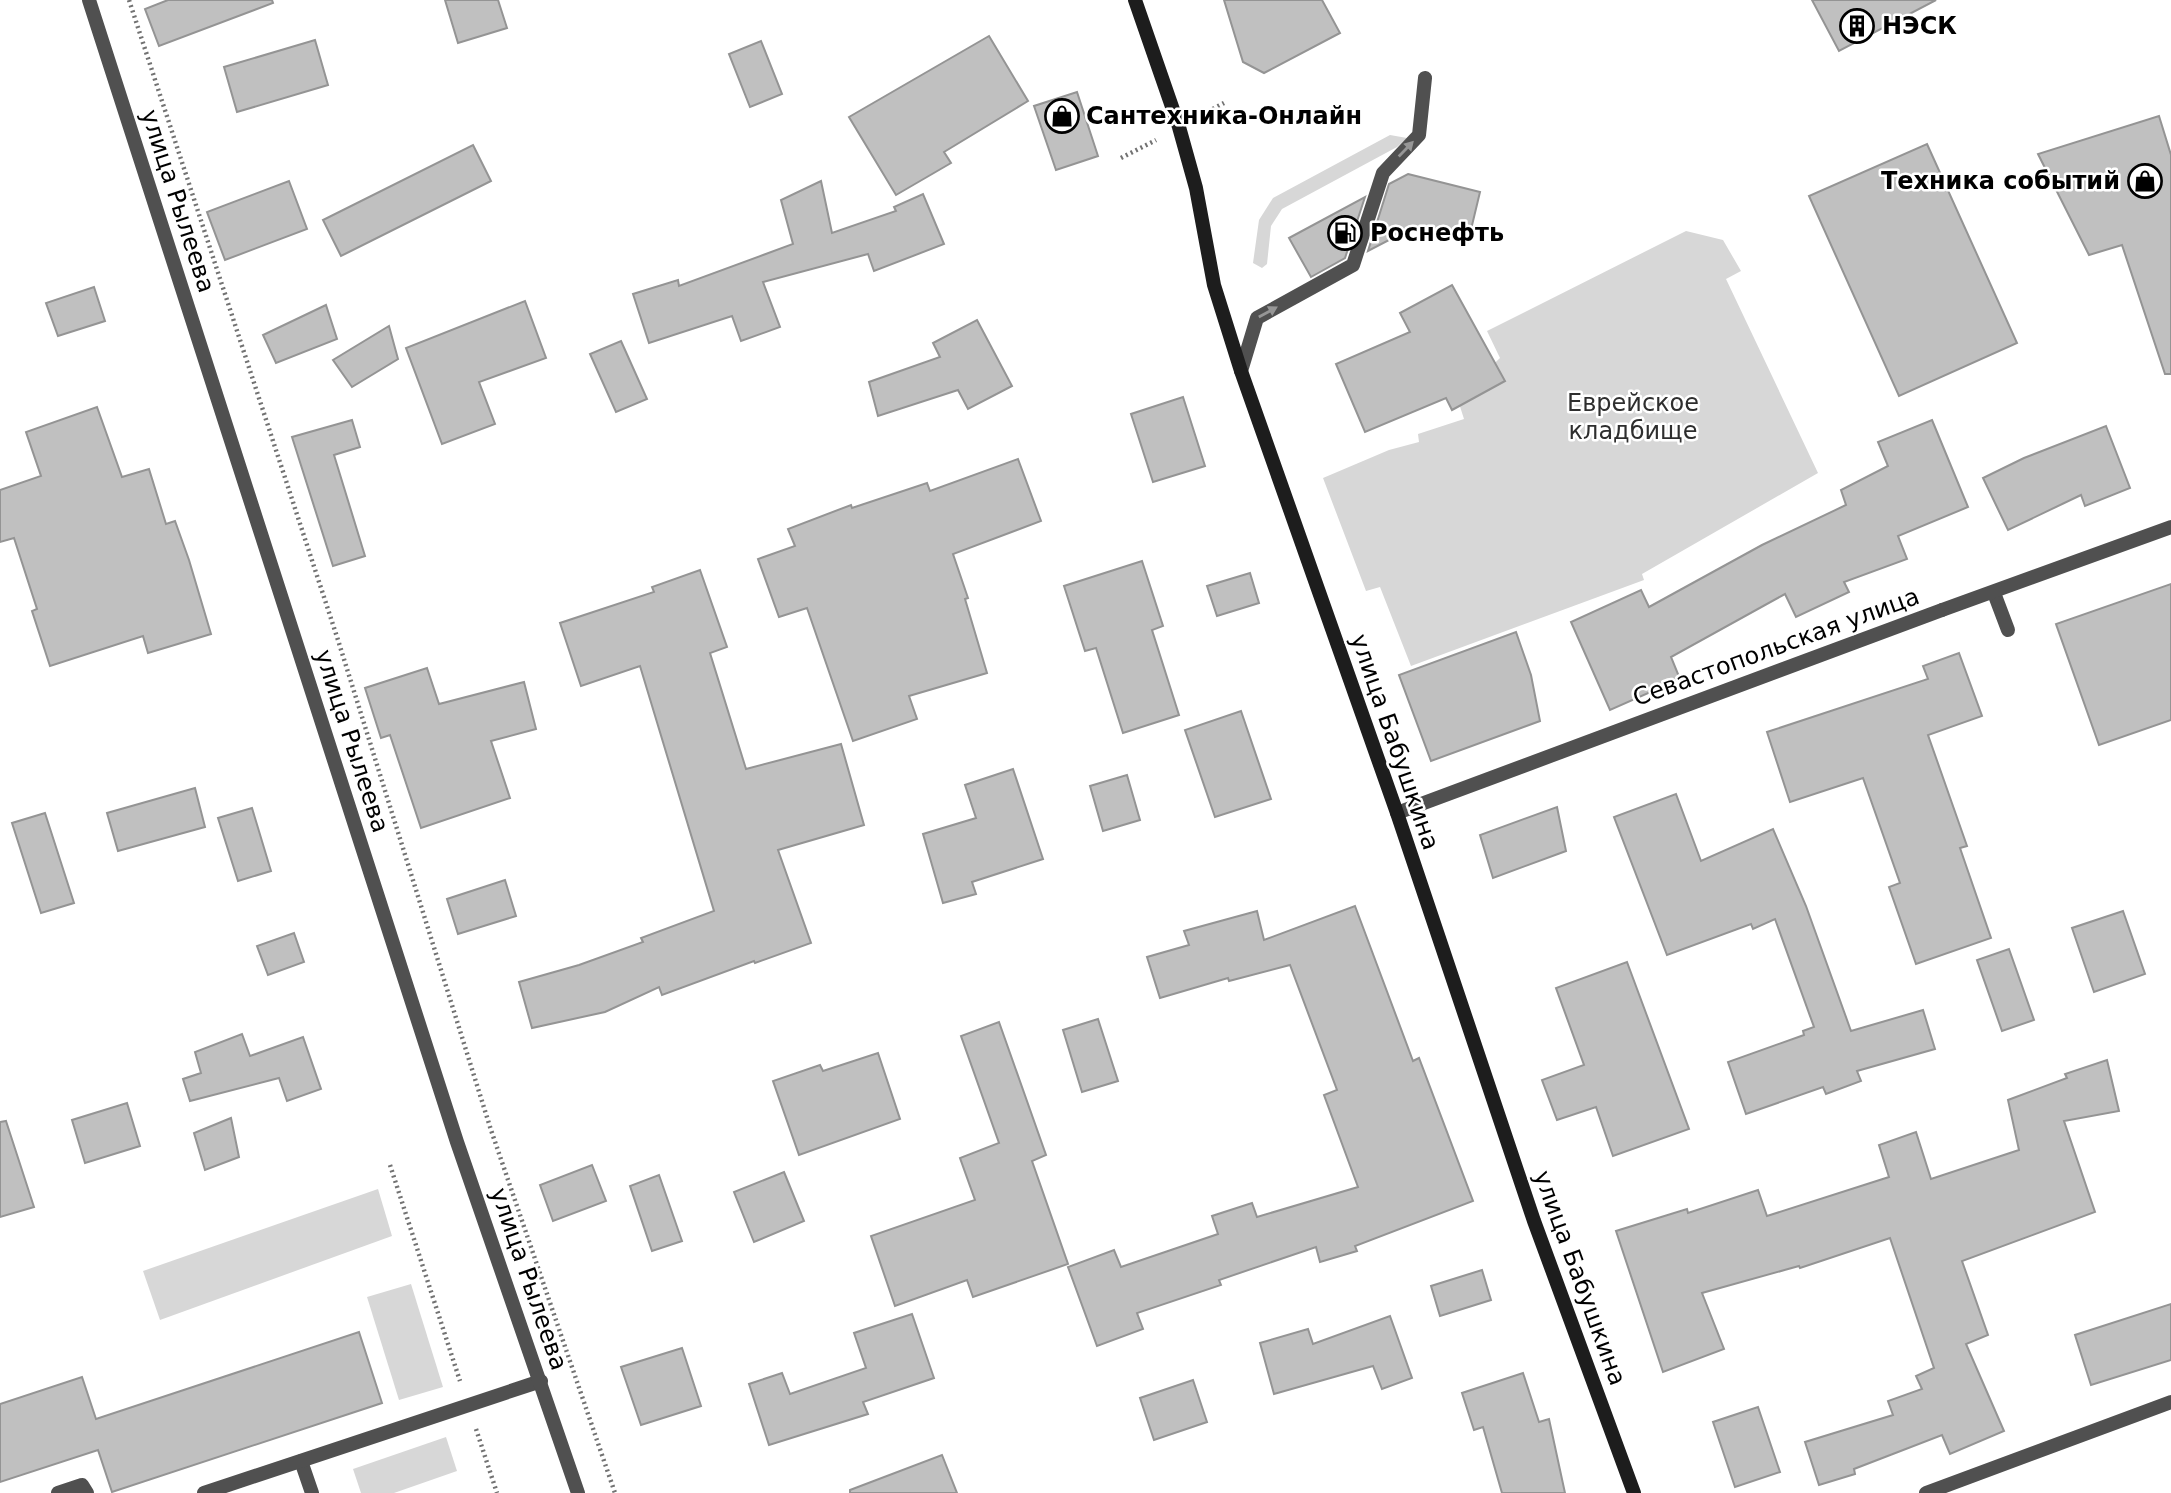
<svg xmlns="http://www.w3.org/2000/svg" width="2171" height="1493" font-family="'DejaVu Sans',sans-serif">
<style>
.green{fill:#d7d7d7}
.building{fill:#c0c0c0;stroke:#949494;stroke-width:2}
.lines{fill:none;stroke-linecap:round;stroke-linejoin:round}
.path{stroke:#727272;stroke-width:4.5;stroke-dasharray:2 3.5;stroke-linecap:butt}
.lane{stroke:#505050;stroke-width:14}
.street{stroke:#505050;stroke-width:14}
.secondary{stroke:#1d1d1d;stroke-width:14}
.oneway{fill:#969696}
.labels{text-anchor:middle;stroke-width:5;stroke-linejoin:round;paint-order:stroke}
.poi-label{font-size:24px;font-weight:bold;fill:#000;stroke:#fff;text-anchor:start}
.street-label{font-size:24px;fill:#000;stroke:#fff}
.park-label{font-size:24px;fill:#2e2e2e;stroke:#fff}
</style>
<rect width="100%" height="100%" fill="#fff"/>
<!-- green -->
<g class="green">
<path d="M1390 135 1407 138 1397 147 1282 209 1271 226 1267 264 1262 268 1253 263 1259 220 1273 198Z"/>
<path d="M1686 231 1723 240 1741 271 1726 279 1818 473 1642 574 1644 580 1411 666 1380 587 1366 591 1323 478 1389 450 1419 442 1418 434 1464 419 1456 394 1469 388 1500 358 1487 331Z"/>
<path d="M378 1189 392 1236 160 1320 143 1271Z"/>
<path d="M411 1284 443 1387 399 1400 367 1297Z"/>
<path d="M446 1437 457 1471 394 1493H361L353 1469Z"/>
</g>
<!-- building -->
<g class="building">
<path d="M168 0H272L273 3 159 46 145 9Z"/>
<path d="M445 0H498L507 28 458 43Z"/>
<path d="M1224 0H1322L1340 33 1264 73 1243 62Z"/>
<path d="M1812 0H1936L1839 51Z"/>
<path d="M989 36 1028 101 944 152 951 163 896 195 849 117Z"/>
<path d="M315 40 328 85 237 112 224 67Z"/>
<path d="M761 41 782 94 750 107 729 54Z"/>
<path d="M1077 92 1098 156 1056 170 1034 106Z"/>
<path d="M2159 116 2171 155V374H2165L2122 245 2089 255 2038 154Z"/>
<path d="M1927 144 2017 343 1899 396 1809 196Z"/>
<path d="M473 145 491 181 341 256 323 220Z"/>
<path d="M1408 174 1480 192 1468 242 1410 229 1368 251 1389 184Z"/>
<path d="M289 181 307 229 225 260 207 212Z"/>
<path d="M821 181 832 233 896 211 894 207 923 194 944 244 874 271 868 254 763 282 780 327 741 341 732 316 649 343 633 294 678 280 679 286 793 244 781 200Z"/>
<path d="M1365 197 1345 258 1311 277 1289 238Z"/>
<path d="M1452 285 1505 381 1452 410 1446 398 1365 432 1336 364 1410 332 1400 313Z"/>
<path d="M94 287 105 321 58 336 46 303Z"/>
<path d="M525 301 546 358 479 382 495 424 442 444 406 348Z"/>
<path d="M326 305 337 339 276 363 263 335Z"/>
<path d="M977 320 1012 386 968 409 958 390 878 416 869 382 940 357 933 343Z"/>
<path d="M389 326 398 359 352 387 333 360Z"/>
<path d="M621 341 647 399 616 412 590 354Z"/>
<path d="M1183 397 1205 466 1153 482 1131 414Z"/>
<path d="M97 407 122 477 149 469 166 524 175 521 189 560 211 634 148 653 143 636 50 666 32 611 37 609 14 538 0 542V490L41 476 26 432Z"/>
<path d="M352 420 360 447 334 455 365 556 333 566 292 437Z"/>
<path d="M1932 420 1968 507 1898 536 1907 559 1844 582 1849 592 1796 617 1785 594 1671 657 1680 679 1610 710 1571 622 1641 590 1649 607 1762 545 1846 505 1841 490 1888 466 1878 442Z"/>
<path d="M2106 426 2130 488 2085 506 2081 495 2008 530 1983 478 2024 458Z"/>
<path d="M1018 459 1041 521 953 554 968 598 965 599 987 673 909 696 917 719 853 741 807 608 779 617 758 559 795 546 788 529 851 505 852 508 927 483 930 491Z"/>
<path d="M1142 561 1163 626 1152 630 1179 715 1123 733 1096 648 1085 651 1064 586Z"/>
<path d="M700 570 727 647 710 653 746 769 841 744 864 825 778 850 811 943 755 963 754 961 662 995 659 987 605 1012 532 1028 519 982 579 965 643 942 641 938 714 911 640 666 581 686 560 623 654 592 652 587Z"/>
<path d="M1250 573 1259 603 1217 616 1207 586Z"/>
<path d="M2171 584V720L2099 745 2056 624Z"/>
<path d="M1516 632 1531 675 1540 721 1431 761 1399 675Z"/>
<path d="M1959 653 1982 716 1928 735 1967 846 1960 848 1991 938 1916 964 1889 887 1900 883 1863 778 1790 802 1767 732 1928 679 1923 666Z"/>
<path d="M427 668 439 704 524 682 536 729 491 741 510 798 421 828 390 735 381 738 365 688Z"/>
<path d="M1241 711 1271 799 1215 817 1185 730Z"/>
<path d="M1013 769 1043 859 972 882 976 894 943 903 923 834 976 818 965 785Z"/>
<path d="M1127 775 1140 820 1103 831 1090 786Z"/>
<path d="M195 788 205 827 118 851 107 813Z"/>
<path d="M1676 794 1701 861 1773 829 1806 906 1851 1031 1923 1010 1935 1049 1857 1071 1861 1081 1826 1094 1823 1087 1746 1114 1728 1062 1804 1035 1803 1031 1814 1027 1775 919 1753 929 1751 924 1667 955 1614 817Z"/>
<path d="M1557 807 1566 851 1493 878 1480 835Z"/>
<path d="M252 808 271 871 238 881 218 818Z"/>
<path d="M45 813 74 903 41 913 12 823Z"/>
<path d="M505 880 516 916 458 934 447 899Z"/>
<path d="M1355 906 1413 1061 1419 1058 1473 1201 1355 1246 1357 1251 1320 1262 1316 1247 1219 1280 1221 1285 1137 1313 1143 1329 1097 1346 1068 1267 1114 1250 1121 1267 1218 1234 1212 1216 1252 1203 1257 1217 1358 1187 1324 1095 1337 1090 1290 965 1229 981 1228 978 1160 998 1147 957 1189 945 1184 931 1257 911 1264 940Z"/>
<path d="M2123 911 2145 974 2094 992 2072 928Z"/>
<path d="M294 933 304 962 268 975 257 946Z"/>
<path d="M2009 949 2034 1020 2002 1031 1977 960Z"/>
<path d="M1627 962 1689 1129 1613 1156 1596 1107 1557 1120 1542 1080 1584 1065 1556 988Z"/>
<path d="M1098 1019 1118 1081 1082 1092 1063 1030Z"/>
<path d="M999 1022 1046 1155 1032 1161 1068 1264 973 1297 967 1280 895 1306 871 1236 975 1200 960 1158 999 1143 961 1036Z"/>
<path d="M242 1034 250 1056 303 1037 321 1089 287 1101 279 1078 190 1101 183 1079 201 1073 195 1052Z"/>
<path d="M878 1053 900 1119 799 1155 773 1081 820 1065 823 1071Z"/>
<path d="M2107 1060 2119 1111 2064 1121 2095 1212 1962 1261 1988 1335 1966 1344 2004 1431 1950 1454 1942 1435 1854 1469 1855 1474 1819 1485 1805 1442 1893 1415 1888 1401 1922 1389 1916 1376 1934 1368 1890 1238 1800 1268 1799 1266 1702 1293 1724 1349 1663 1372 1616 1231 1687 1209 1688 1213 1758 1190 1767 1216 1889 1177 1879 1145 1916 1132 1931 1179 2019 1150 2008 1100 2067 1078 2065 1074Z"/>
<path d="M127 1103 140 1146 85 1163 72 1120Z"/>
<path d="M231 1118 239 1157 205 1170 194 1133Z"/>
<path d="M6 1121 34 1207 0 1217V1122Z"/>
<path d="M592 1165 606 1201 553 1221 540 1185Z"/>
<path d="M784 1172 804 1221 754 1242 734 1192Z"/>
<path d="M659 1175 682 1241 652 1251 630 1186Z"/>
<path d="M1482 1270 1491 1300 1440 1316 1431 1286Z"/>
<path d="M2171 1304V1360L2091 1385 2075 1335Z"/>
<path d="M912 1314 934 1378 863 1402 868 1414 769 1445 749 1384 782 1373 790 1394 866 1368 854 1333Z"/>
<path d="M1390 1316 1412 1378 1382 1389 1373 1366 1274 1394 1260 1343 1308 1329 1313 1344Z"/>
<path d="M359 1332 382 1403 112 1492 98 1450 0 1482V1404L82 1377 96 1419Z"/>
<path d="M682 1348 701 1406 641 1425 621 1367Z"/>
<path d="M1523 1373 1539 1422 1549 1419 1565 1493H1502L1483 1427 1474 1430 1462 1393Z"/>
<path d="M1193 1380 1207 1422 1154 1440 1140 1398Z"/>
<path d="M1758 1407 1780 1472 1735 1487 1713 1422Z"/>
<path d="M942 1455 957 1493H850V1490Z"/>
</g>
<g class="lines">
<!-- path -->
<g class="path">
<path d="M129 0 338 640 491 1130 615 1493"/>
<path d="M1203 114 1224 103"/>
<path d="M1121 158 1156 140"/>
<path d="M390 1165 460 1381"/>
<path d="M476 1429 497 1493"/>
</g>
<!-- lane -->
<g class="lane">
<path d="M1241 371 1257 318 1353 265 1383 173 1419 135 1425 78"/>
<path d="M1994 593 2008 630"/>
<path d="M1942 610 2171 527"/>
<path d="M301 1461 312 1493"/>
<path d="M58 1493 82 1485 87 1493"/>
<path d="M204 1493 541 1381"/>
</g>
<!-- street -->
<g class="street">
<path d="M89 0 457 1142 578 1493"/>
<path d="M1397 813 1942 610"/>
<path d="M1926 1493 2171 1402"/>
</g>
<!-- secondary -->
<path class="secondary" d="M1135 0 1179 127 1196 188 1214 285 1241 371 1397 813 1534 1221 1634 1493"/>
</g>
<!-- one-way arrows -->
<defs><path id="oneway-solid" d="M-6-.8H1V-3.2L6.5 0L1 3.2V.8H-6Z" transform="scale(1.75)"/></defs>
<g class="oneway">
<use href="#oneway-solid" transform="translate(1406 149) rotate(-46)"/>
<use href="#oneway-solid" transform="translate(1268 312) rotate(-29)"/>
</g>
<!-- icons -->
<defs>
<g id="building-ring" transform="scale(1.75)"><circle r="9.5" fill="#fff" stroke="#000" stroke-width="1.5"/><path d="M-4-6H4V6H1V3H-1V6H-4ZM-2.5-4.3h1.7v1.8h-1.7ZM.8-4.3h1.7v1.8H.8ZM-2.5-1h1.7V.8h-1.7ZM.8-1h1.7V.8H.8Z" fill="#000"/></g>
<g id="shop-ring" transform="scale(1.75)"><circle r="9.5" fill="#fff" stroke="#000" stroke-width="1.5"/><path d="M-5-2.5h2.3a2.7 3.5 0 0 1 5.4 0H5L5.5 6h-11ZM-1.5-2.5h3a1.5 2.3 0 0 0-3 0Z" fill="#000"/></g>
<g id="fuel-ring" transform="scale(1.75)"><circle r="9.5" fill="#fff" stroke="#000" stroke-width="1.5"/><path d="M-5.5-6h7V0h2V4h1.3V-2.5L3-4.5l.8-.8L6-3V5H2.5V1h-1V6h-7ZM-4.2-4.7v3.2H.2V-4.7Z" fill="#000"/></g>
</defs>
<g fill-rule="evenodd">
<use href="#building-ring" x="1857" y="26"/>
<use href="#shop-ring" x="1062" y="116"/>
<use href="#shop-ring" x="2145" y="181"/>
<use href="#fuel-ring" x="1345" y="233"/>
</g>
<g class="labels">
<!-- poi labels -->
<g class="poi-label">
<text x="1882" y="34">НЭСК</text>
<text x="1086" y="124">Сантехника-Онлайн</text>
<text x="2120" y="189" text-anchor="end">Техника событий</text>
<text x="1370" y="241">Роснефть</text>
</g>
<!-- street labels -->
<g class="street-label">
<text transform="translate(178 201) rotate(72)" y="8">улица Рылеева</text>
<text transform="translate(1776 647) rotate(-20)" y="8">Севастопольская улица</text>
<text transform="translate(352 741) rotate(72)" y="8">улица Рылеева</text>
<text transform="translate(1395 742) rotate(71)" y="8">улица Бабушкина</text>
<text transform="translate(1580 1278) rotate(70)" y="8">улица Бабушкина</text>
<text transform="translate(529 1279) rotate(71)" y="8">улица Рылеева</text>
</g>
<!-- park labels -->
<g class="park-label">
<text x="1633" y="411">Еврейское<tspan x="1633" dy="28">кладбище</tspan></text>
</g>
</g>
</svg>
